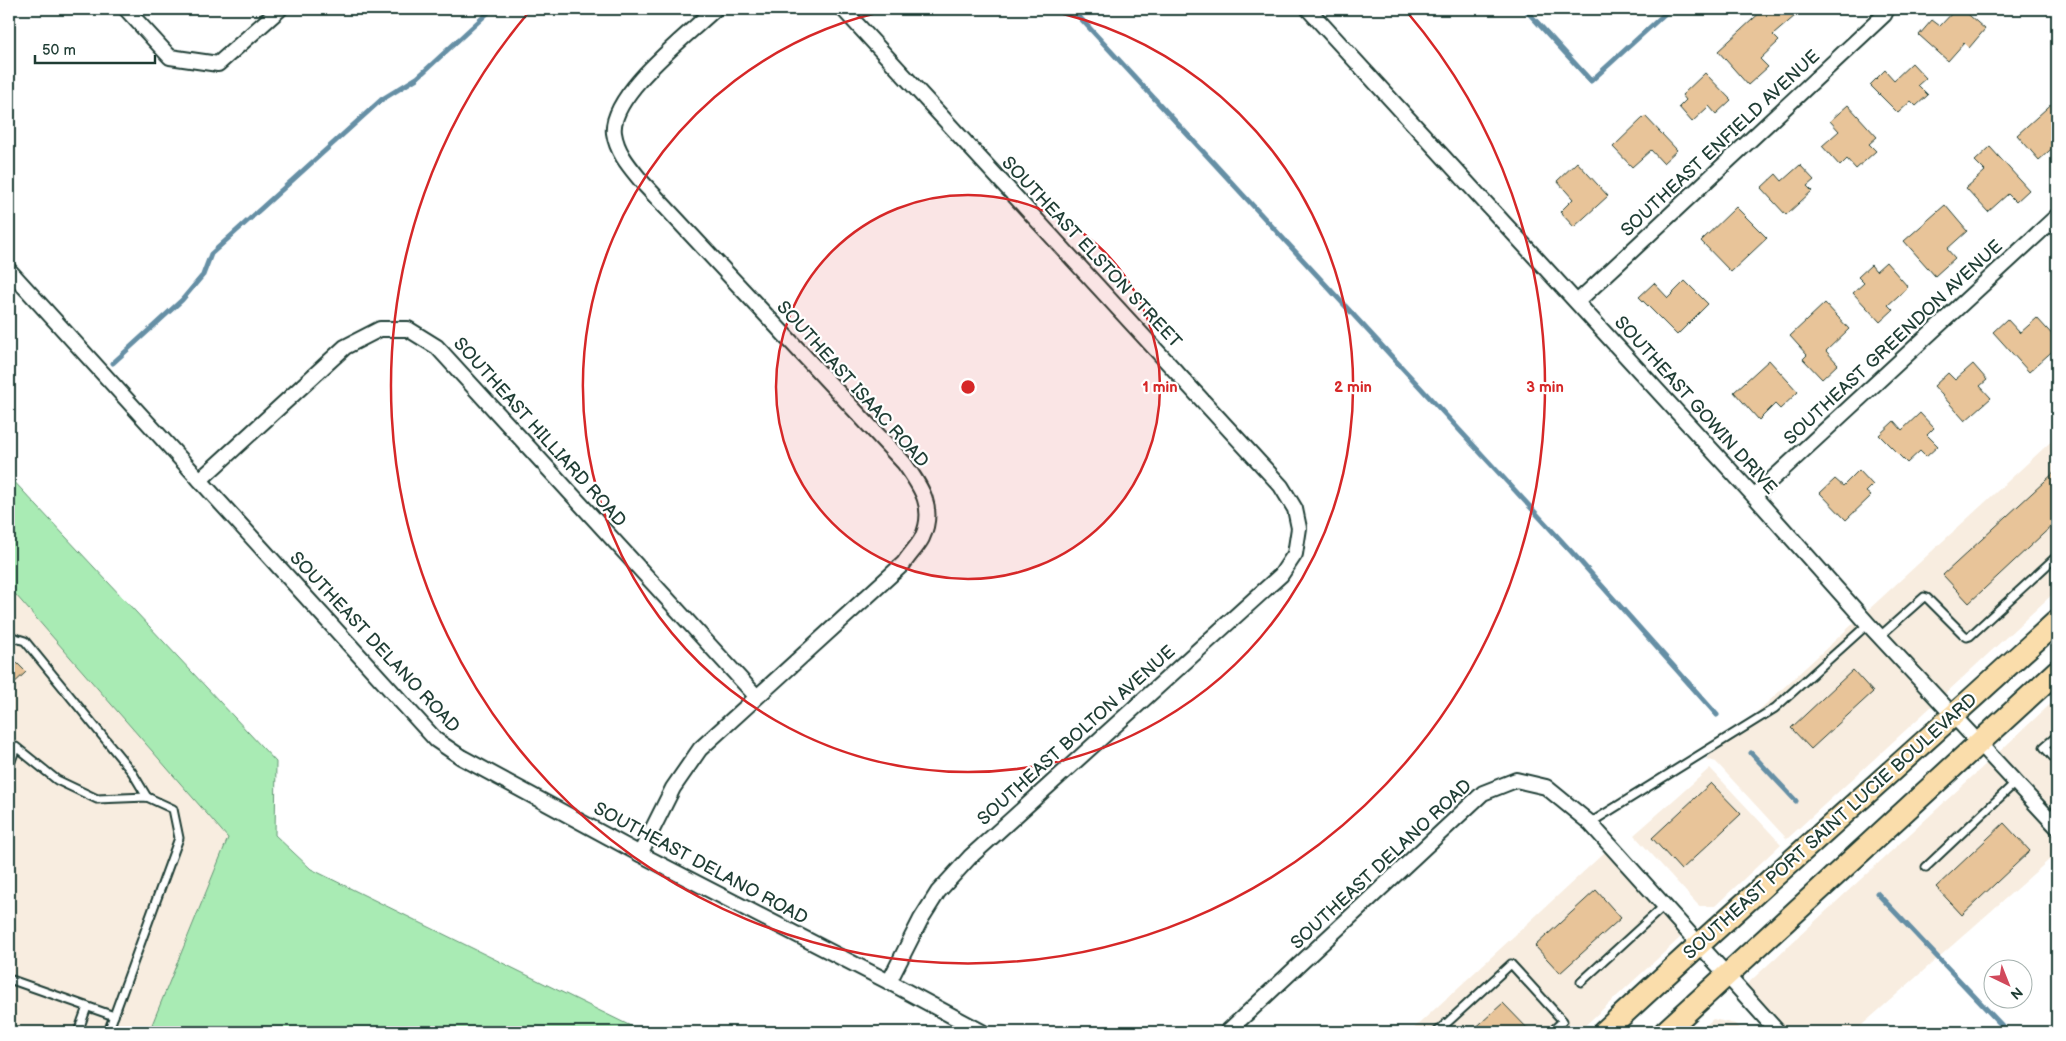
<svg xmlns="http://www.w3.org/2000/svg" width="2066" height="1041" font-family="'Balsamiq Sans',sans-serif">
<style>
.built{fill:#f8ede0}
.green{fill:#a9ebb4;stroke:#649474}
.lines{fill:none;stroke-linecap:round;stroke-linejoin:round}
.stream{stroke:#658fa5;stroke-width:5}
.building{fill:#e8c499;stroke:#1f3d34}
.lane-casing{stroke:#1f3d34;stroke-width:11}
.street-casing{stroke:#1f3d34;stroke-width:18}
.primary-casing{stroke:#1f3d34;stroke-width:25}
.lane{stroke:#fff;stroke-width:7}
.street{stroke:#fff;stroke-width:14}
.primary{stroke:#faddab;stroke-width:21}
.ring{fill:none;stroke:#d62828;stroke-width:2.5}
.labels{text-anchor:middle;stroke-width:4.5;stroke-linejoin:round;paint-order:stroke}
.street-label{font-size:18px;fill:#1f3d34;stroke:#fff}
.centre{fill:#d62828;stroke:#fff;stroke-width:2.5}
.ring-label{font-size:15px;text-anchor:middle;font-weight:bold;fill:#d62828;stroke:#fff;stroke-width:4.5;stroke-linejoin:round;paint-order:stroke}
</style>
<rect width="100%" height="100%" fill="#fff"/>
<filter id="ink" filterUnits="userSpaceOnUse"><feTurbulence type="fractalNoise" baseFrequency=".02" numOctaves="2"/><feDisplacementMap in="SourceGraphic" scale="10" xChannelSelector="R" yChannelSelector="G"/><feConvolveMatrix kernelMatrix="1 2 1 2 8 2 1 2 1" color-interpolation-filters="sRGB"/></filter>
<g filter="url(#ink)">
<!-- built -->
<g class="built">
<path d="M2057 436V590L1945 694 1867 611Z"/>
<path d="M9 587 228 838 149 1032H9Z"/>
<path d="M1855 622 1933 705 1787 839 1716 762 1706 759Z"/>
<path d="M2057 698V814L1999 752Z"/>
<path d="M1987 763 2057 839V853L1854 1032H1789L1746 985Z"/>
<path d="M1710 768 1781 844 1715 906H1699L1634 835Z"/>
<path d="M1605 852 1681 937 1578 1032H1410Z"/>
<path d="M1713 1019 1735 1024 1742 1032H1698Z"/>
</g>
<!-- green -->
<path class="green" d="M9 476 276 762 275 835 311 869 643 1032H149L228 838 9 587Z"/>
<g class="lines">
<!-- stream -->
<g class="stream">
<path d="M1072 9 1579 560 1717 715"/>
<path d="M1525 9 1591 81 1670 9"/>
<path d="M113 363 182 300 203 275 211 254 381 100 417 78 492 9"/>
<path d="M1751 753 1796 801"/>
<path d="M1877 893 2008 1032"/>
</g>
</g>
<!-- building -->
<g class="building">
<path d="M1764 9H1803L1773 35 1779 41 1760 59 1768 67 1748 85 1718 51Z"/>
<path d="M1956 9H1962L1985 29 1969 48 1964 43 1948 61 1919 35 1932 20 1940 26Z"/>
<path d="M1912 63 1926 78 1918 85 1928 95 1916 106 1911 101 1898 113 1870 85 1885 70 1894 80Z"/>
<path d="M1705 73 1731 100 1716 114 1709 106 1692 122 1679 107 1686 100 1682 95Z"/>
<path d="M2057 99V144L2039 160 2017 135Z"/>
<path d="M1848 105 1877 137 1869 144 1876 151 1856 169 1847 159 1840 166 1822 146 1839 131 1830 121Z"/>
<path d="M1645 116 1677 150 1663 163 1651 150 1632 167 1613 147Z"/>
<path d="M1990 147 2029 190 2016 202 2008 194 1988 212 1966 188 1985 171 1975 161Z"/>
<path d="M1577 162 1608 196 1574 227 1560 212 1573 199 1557 181Z"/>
<path d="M1800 165 1814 180 1807 186 1812 191 1786 215 1761 188 1776 174 1782 181Z"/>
<path d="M1945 205 1967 231 1947 249 1955 258 1935 276 1904 241Z"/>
<path d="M1736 207 1767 238 1731 272 1701 241Z"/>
<path d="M1886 262 1908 287 1888 305 1893 310 1880 322 1853 293 1864 283 1858 277 1871 265 1876 271Z"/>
<path d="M1685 281 1708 304 1677 335 1639 297 1654 283 1668 298Z"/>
<path d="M1825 303 1849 329 1826 351 1838 364 1822 379 1803 359 1807 355 1790 336Z"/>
<path d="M2037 318 2057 340V347L2029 372 1993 332 2007 319 2020 333Z"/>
<path d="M1769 360 1798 392 1780 409 1775 404 1759 420 1734 392Z"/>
<path d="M1973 364 1987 380 1980 386 1991 398 1965 421 1934 386 1948 373 1955 380Z"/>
<path d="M1920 413 1934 428 1927 435 1938 446 1926 457 1920 451 1907 463 1879 435 1894 421 1902 430Z"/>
<path d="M1859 470 1873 485 1866 492 1871 496 1846 520 1820 493 1835 479 1843 486Z"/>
<path d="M2057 470V521L1969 603 1943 575Z"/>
<path d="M9 655 26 672 9 688Z"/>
<path d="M1853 670 1873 692 1811 749 1791 728Z"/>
<path d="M1711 783 1741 814 1681 870 1652 838Z"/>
<path d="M2004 823 2030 851 1962 915 1936 887Z"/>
<path d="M1596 890 1621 918 1560 973 1535 946Z"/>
<path d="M1503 1003 1531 1032H1471Z"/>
</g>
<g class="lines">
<!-- lane casing -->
<g class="lane-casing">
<g id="lane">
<path d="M9 636 25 641 132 772 147 797"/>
<path d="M1880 636 1924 597 1927 598 1964 635 1967 637 1970 636 2057 556"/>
<path d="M2057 736 2044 747 2057 761"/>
<path d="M9 767 16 747 57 780 97 799 147 797 173 809 179 838 108 1032"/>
<path d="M2048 817 2057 809"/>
<path d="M1590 823 1775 708 1868 624"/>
<path d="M1926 867 2016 782"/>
<path d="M9 979 114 1016"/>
<path d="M1581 982 1664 906"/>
<path d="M78 1032 87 1007"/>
<path d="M1437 1032 1511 964 1563 1021 1551 1032"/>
</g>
</g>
<!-- street casing -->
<g class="street-casing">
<g id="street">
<path d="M126 9 170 57 218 64 280 9"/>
<path d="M843 9 1281 486 1295 509 1299 528 1295 554 1281 575 970 857 938 892 921 919 889 982"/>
<path d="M1308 9 1754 496 1868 624 2057 827"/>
<path d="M9 270 436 740 461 757 640 854 889 982 982 1032"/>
<path d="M1577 302 1884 15 1887 9"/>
<path d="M200 480 345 347 380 329H408L437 347 756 696"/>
<path d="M1754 496 2057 216"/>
<path d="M640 854 673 788 700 749 904 563C909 555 918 546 922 538 936 508 921 487 904 463L642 182C630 167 617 153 614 133 609 95 689 34 715 9"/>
<path d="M1227 1032 1483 793 1516 780 1546 787 1590 823 1778 1032"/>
</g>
</g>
<!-- primary casing -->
<g class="primary-casing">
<g id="primary">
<path d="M1604 1032C1753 893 1907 759 2057 621"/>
<path d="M1665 1032 2057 671"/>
</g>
</g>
<!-- lane -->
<use href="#lane" class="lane"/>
<!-- street -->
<use href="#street" class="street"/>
<!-- primary -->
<use href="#primary" class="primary"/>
</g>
</g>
<!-- distance rings -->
<circle cx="968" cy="387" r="192" fill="#d62828" fill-opacity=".12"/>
<g class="ring">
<circle cx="968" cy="387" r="192"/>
<path d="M1041 9A385 385 0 1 1 895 9"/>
<path d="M1407 12A577 577 0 1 1 529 12"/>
</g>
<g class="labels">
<!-- street labels -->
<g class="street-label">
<text transform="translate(1720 143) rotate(-43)" y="6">SOUTHEAST ENFIELD AVENUE</text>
<text transform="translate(1092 252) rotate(47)" y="6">SOUTHEAST ELSTON STREET</text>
<text transform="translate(1893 342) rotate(-43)" y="6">SOUTHEAST GREENDON AVENUE</text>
<text transform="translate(853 384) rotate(48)" y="6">SOUTHEAST ISAAC ROAD</text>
<text transform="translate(1696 405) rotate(48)" y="6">SOUTHEAST GOWIN DRIVE</text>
<text transform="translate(540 432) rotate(48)" y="6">SOUTHEAST HILLIARD ROAD</text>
<text transform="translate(375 642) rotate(47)" y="6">SOUTHEAST DELANO ROAD</text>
<text transform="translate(1076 735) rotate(-42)" y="6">SOUTHEAST BOLTON AVENUE</text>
<text transform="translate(1830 826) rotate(-42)" y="6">SOUTHEAST PORT SAINT LUCIE BOULEVARD</text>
<text transform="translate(701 863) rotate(28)" y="6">SOUTHEAST DELANO ROAD</text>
<text transform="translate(1381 864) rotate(-43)" y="6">SOUTHEAST DELANO ROAD</text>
</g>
</g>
<circle cx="968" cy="387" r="8" class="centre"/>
<g class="ring-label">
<text x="1160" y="392">1 min</text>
<text x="1353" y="392">2 min</text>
<text x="1545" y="392">3 min</text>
</g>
<!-- margin -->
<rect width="2066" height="1041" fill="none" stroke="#fff" stroke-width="30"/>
<rect x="15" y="15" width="2036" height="1011" fill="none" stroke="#1f3d34" stroke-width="2" filter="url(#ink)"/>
<!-- north arrow -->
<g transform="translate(2008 984) rotate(137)"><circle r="24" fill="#ffffff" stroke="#a5b1ae"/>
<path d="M0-4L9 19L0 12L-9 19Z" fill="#d1495b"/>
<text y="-8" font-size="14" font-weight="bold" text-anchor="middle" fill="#1f3d34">N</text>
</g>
<!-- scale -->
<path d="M35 55v8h120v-8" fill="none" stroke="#1f3d34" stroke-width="2.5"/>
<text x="42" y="55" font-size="15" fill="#1f3d34" stroke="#ffffff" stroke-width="4" paint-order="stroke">50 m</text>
</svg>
